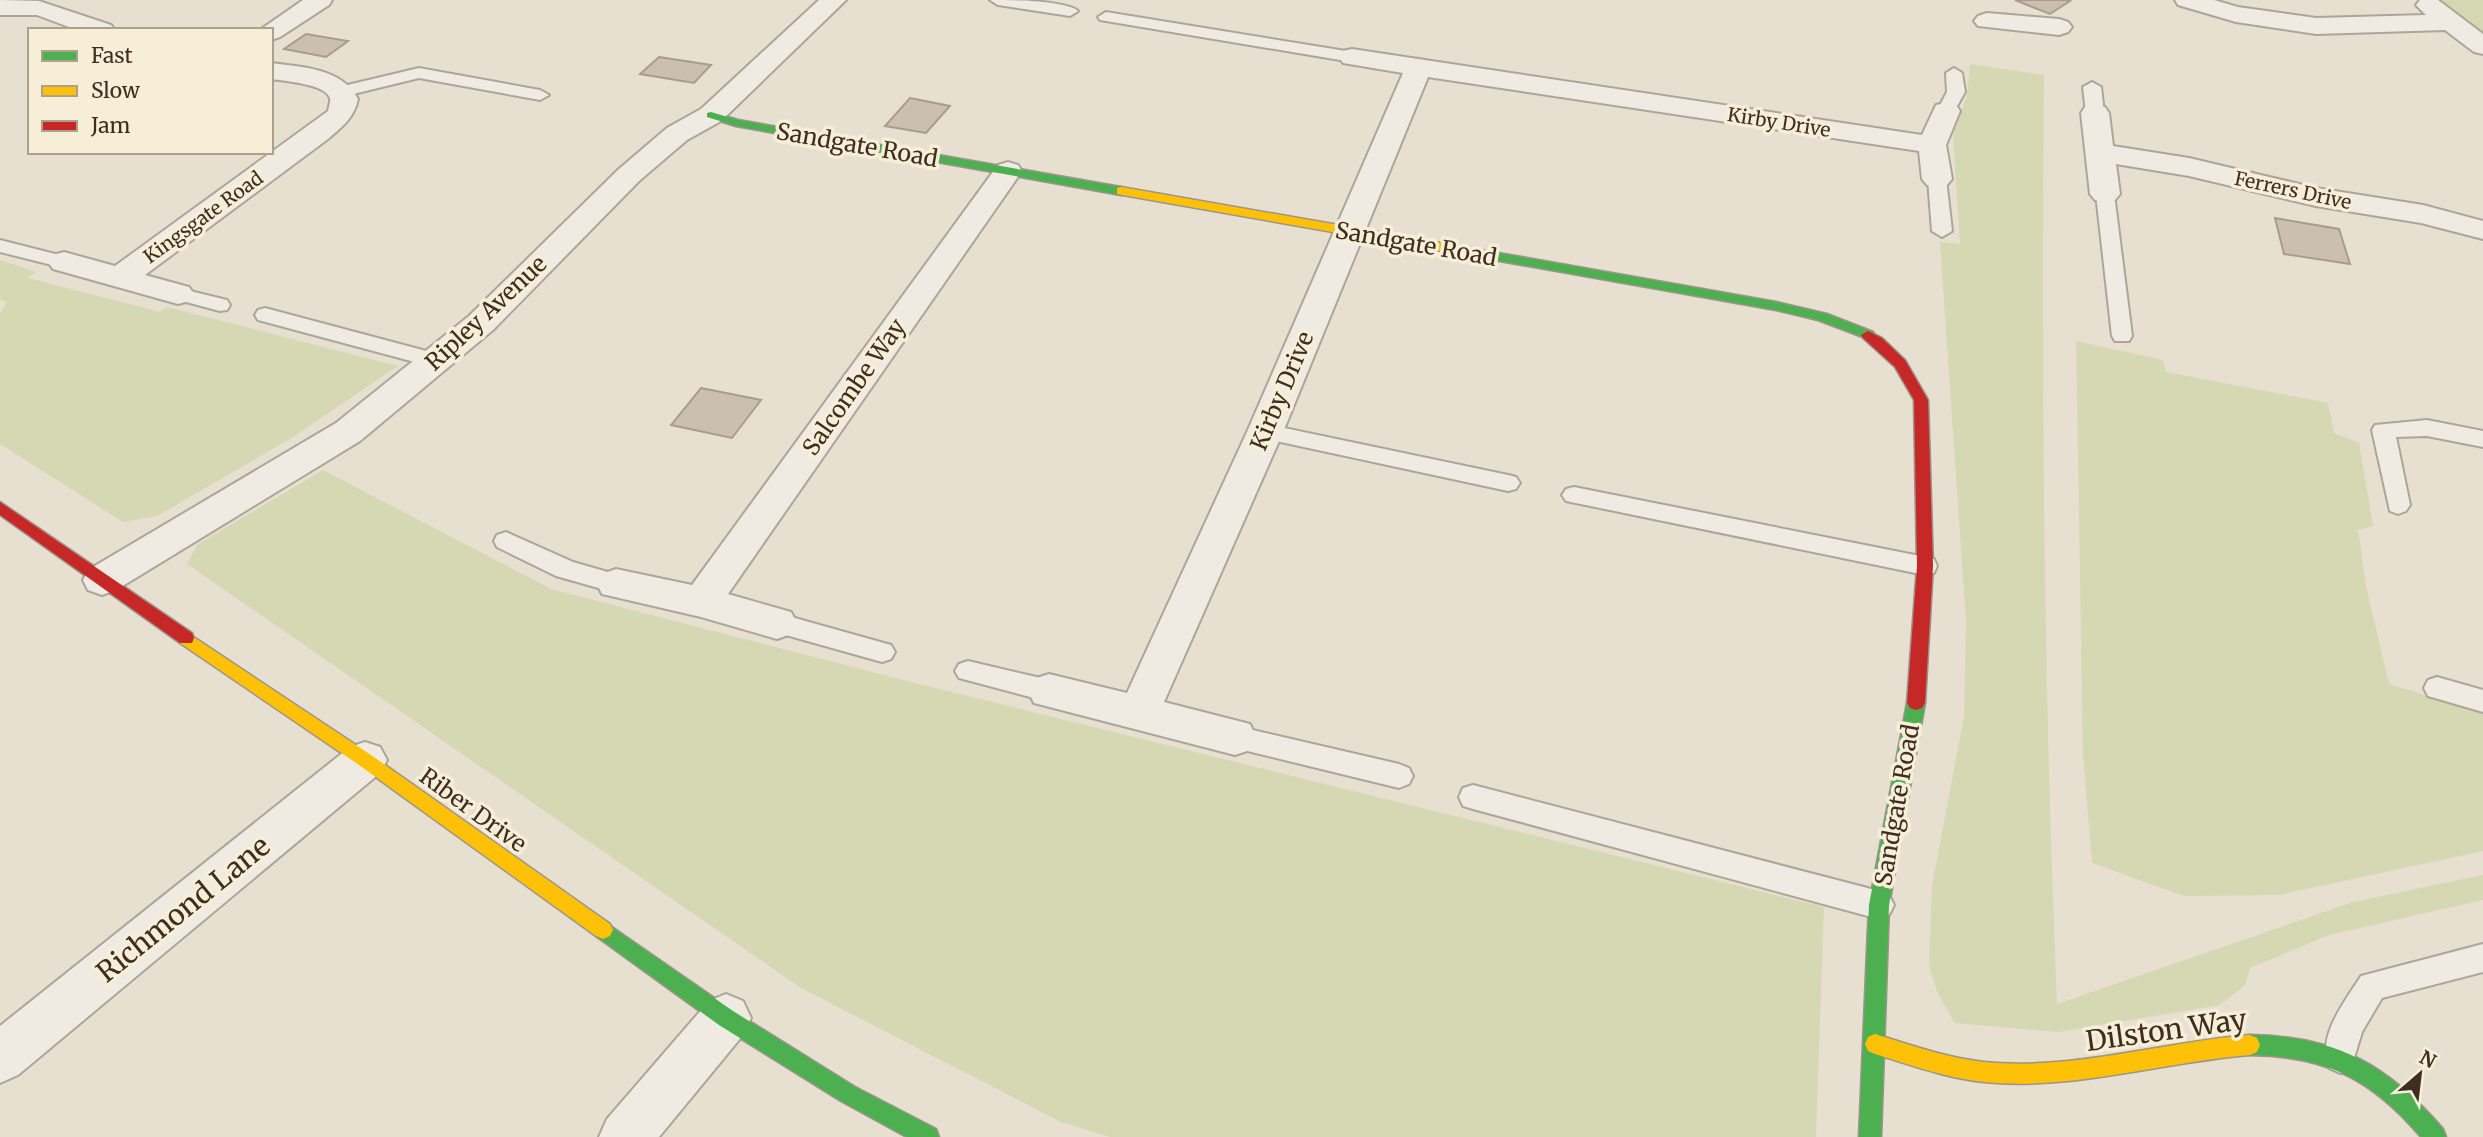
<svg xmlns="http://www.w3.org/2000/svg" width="2483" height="1137" font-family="Merriweather,serif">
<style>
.green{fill:#d6d7b3}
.building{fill:#cbbfb2;stroke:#a89c90;stroke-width:2}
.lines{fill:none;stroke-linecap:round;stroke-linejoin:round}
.lane-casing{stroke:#ada599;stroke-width:4}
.street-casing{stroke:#ada599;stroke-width:4}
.fast-casing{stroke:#9c958a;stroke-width:3}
.slow-casing{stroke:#9c958a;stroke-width:3}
.jam-casing{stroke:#9c958a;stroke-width:3}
.lane{fill:#efebe3;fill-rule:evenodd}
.street{fill:#efebe3;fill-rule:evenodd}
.fast{fill:#4caf50;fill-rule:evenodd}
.slow{fill:#ffc107;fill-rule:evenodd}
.jam{fill:#c62828;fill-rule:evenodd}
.labels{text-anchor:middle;stroke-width:7;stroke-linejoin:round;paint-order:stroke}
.far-street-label{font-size:19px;fill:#3d2e20;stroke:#f7eed8}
.street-label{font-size:23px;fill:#3d2e20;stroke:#f7eed8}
.near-street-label{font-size:28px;fill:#3d2e20;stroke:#f7eed8}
</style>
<rect width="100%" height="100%" fill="#e7e0d1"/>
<!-- green -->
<g class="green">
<path d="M2440 0H2483V34Z"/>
<path d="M1970 64 2044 75C2041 385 2044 694 2057 1004L2353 902 2483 875V900L2329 935 2250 968 2245 985 2220 1005 2058 1032 1955 1023 1938 994 1929 966 1932 886 1964 716 1966 622 1940 242 1960 244 1953 135 1967 96Z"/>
<path d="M0 260 36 272 28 278 160 312 167 307 398 366 290 439 157 516 123 522 0 444V313L7 302 0 299Z"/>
<path d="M2076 341 2163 360 2166 372 2328 403 2334 433 2359 443 2373 526 2358 530 2366 586 2389 684 2483 713V851L2279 895 2184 896 2092 863 2083 755Z"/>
<path d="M323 470 551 589 911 682 1824 907 1816 1137H1110L1061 1122 801 988 187 564 198 544Z"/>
</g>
<!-- building -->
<g class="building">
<path d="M2015 0H2066L2070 1 2050 14Z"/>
<path d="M306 34 348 41 326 57 284 49Z"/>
<path d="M659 57 711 65 694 83 640 74Z"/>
<path d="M910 98 950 106 926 133 885 126Z"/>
<path d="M2275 218 2339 229 2350 264 2284 254Z"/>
<path d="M701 388 761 400 732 438 671 425Z"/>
</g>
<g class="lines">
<!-- lane casing -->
<g class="lane-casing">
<g id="lane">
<path d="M990 0C1010 0 1064 0 1078 11L1070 16 998 5Z"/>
<path d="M1106 12 1352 52 1360 57 1352 62 1100 20 1098 17Z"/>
<path d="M419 68 540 90 549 95 540 100 419 78 341 97 332 92 335 88Z"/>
<path d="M1954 68 1962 73 1965 92 1952 115 1946 116 1937 111 1947 92 1946 73Z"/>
<path d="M2092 82 2101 87 2104 113 2095 118 2086 113 2083 87Z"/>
<path d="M1937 173 1946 179 1952 231 1942 237 1932 231 1928 179Z"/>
<path d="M2105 188 2114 194 2132 336 2129 341H2115L2112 336 2096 194Z"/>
<path d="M0 240 71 258 74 262 71 266 64 268 0 252Z"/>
<path d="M178 288 227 300 230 305 227 310 220 311 171 298 168 294 171 290Z"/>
<path d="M265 308 445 356 448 361 445 366 437 368 258 320 255 315 258 310Z"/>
<path d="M2427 420 2483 431V447L2427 436 2396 437 2410 505 2406 511 2398 514 2390 511 2372 430 2375 425Z"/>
<path d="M1265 424 1508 475 1516 477 1520 483 1516 489 1508 491 1257 437 1254 432 1257 427Z"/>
<path d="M1574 487 1925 557 1934 559 1937 566 1934 573 1925 575 1566 501 1562 495 1566 489Z"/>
<path d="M506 532 573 562 625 577 628 584 625 591 616 593 556 576 497 547 494 541 497 535Z"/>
<path d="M777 613 891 645 895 652 891 659 882 662 768 630 764 623 768 616Z"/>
<path d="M968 661 1049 680 1058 683 1062 691 1058 699 1049 702 959 678 955 671 959 664Z"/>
<path d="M2437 677 2483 690V712L2428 696 2424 688 2428 680Z"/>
<path d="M1235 726 1399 764 1409 768 1413 776 1409 784 1399 788 1235 748 1225 745 1221 737 1225 729Z"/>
<path d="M1473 785 1879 891 1889 895 1894 905 1889 915 1879 919 1473 809 1463 806 1459 797 1463 788Z"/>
<path d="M2483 944V972L2382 998 2362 1032 2351 1068 2340 1073 2329 1068C2316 1037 2345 1001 2361 976Z"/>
</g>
</g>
<!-- street casing -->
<g class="street-casing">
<g id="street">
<path d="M0 0 39 1 111 25 115 30H77L37 15H0Z"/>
<path d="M303 0H332L329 5 280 37 271 40V30H260Z"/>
<path d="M819 0H846L721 121 687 140 639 181 493 330 360 441 116 590 102 595 88 590 83 580 88 570 336 423 469 316 619 169 667 128 701 109Z"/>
<path d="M2175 0H2214L2238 7 2316 18 2426 15 2416 5 2420 0H2438L2483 34V54L2474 52 2445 30 2316 34 2236 22 2178 5Z"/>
<path d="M1987 13 2059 19 2068 22 2072 27 2068 32 2059 35 1978 26 1974 21 1978 16Z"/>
<path d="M1352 49 1922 135 1936 105 1946 103 1956 105 1960 111 1946 145 1952 179 1947 185 1937 188 1927 185 1922 179 1919 151 1428 77 1283 432 1164 702 1250 724 1256 737 1250 750 1235 755 1034 703 1028 691 1034 679 1049 674 1127 693 1247 432 1403 73 1343 63 1339 57 1343 51Z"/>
<path d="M271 63C302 67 342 68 358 99 354 118 342 127 328 139L145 275 189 287 194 294 189 301 178 304 53 269 48 262 53 255 64 252 115 266 328 111C328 110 331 100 330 99 328 84 283 81 271 79Z"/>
<path d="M2095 105 2105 107 2109 113 2113 146 2189 158 2316 188 2423 205 2483 221V239L2421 223 2316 206 2189 176 2116 164 2120 194 2115 200 2105 203 2095 200 2090 194 2081 113 2085 107Z"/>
<path d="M1008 162 1018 165 1022 171 728 594 791 612 797 623 791 634 777 639 701 617 602 594 597 584 602 574 616 569 692 585 998 165Z"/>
<path d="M365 742 380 747 387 760 380 773 18 1075 0 1083V1026L350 747Z"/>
<path d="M726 994 743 1001 751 1018 743 1035 659 1137H599L607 1119 709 1001Z"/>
</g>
</g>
<!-- fast casing -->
<g class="fast-casing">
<g id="fast">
<path d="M711 112 738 120 1121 187 1127 191 1121 195 736 126 707 117V113Z"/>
<path d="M1487 251 1776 302 1827 314 1873 332 1875 335 1868 339 1818 320 1776 310 1483 258V252Z"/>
<path d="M1916 696 1922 698 1925 703 1889 905 1881 1137H1859L1869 905 1907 703 1910 698Z"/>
<path d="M603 921 733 1011 855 1087 936 1129 939 1137H907L841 1101 719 1025 596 936 593 930 596 924Z"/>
<path d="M2250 1035C2336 1036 2388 1065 2443 1129L2446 1137H2421C2372 1079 2326 1056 2250 1055L2243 1052 2240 1045 2243 1038Z"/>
</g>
</g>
<!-- slow casing -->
<g class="slow-casing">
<g id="slow">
<path d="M1121 187 1487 251 1493 255 1487 259 1117 194V188Z"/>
<path d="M186 632 371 755 610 924 613 930 610 936 603 939 596 936 359 765 180 643 178 638 180 633Z"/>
<path d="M1875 1034C1911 1045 1947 1058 1984 1062 2072 1071 2162 1042 2250 1035L2257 1038 2260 1045 2257 1052 2250 1055C2163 1062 2070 1091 1984 1082 1946 1078 1911 1065 1875 1054L1868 1051 1865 1044 1868 1037Z"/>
</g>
</g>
<!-- jam casing -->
<g class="jam-casing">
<g id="jam">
<path d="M1868 331 1882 338 1905 360 1928 400 1933 566 1925 703 1922 708 1916 710 1910 708 1907 703 1917 566 1914 400 1895 367 1863 338 1861 335Z"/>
<path d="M0 502 192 633 194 638 192 643H180L0 515Z"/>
</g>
</g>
<!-- lane -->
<use href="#lane" class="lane"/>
<!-- street -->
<use href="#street" class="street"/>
<!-- fast -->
<use href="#fast" class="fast"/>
<!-- slow -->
<use href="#slow" class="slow"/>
<!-- jam -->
<use href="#jam" class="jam"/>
</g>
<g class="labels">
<!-- far-street labels -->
<g class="far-street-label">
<text transform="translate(1779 122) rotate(9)" y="7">Kirby Drive</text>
<text transform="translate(2293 190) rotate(12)" y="7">Ferrers Drive</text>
<text transform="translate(203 217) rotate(-36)" y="7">Kingsgate Road</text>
</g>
<!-- street labels -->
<g class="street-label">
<text transform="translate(857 145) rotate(10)" y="8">Sandgate Road</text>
<text transform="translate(1416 244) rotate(10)" y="8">Sandgate Road</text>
<text transform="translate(486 313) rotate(-43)" y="8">Ripley Avenue</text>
<text transform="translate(854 387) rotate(-55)" y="8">Salcombe Way</text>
<text transform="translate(1282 391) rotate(-67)" y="8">Kirby Drive</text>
<text transform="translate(1897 805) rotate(-80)" y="8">Sandgate Road</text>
<text transform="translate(473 810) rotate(36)" y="8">Riber Drive</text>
</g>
<!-- near-street labels -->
<g class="near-street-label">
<text transform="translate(183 909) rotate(-39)" y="10">Richmond Lane</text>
<text transform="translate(2166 1030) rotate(-8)" y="10">Dilston Way</text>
</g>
</g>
<!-- legend -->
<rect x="28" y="28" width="245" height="126" fill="#f7eed8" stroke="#ada18e" stroke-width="2"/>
<rect x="42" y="51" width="35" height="10" fill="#4caf50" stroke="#ada18e" stroke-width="2"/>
<text x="91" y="63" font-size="21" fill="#3d2e20">Fast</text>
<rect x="42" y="86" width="35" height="10" fill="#ffc107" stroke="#ada18e" stroke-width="2"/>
<text x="91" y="98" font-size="21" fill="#3d2e20">Slow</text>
<rect x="42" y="121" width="35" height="10" fill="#c62828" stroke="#ada18e" stroke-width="2"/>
<text x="91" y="133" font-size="21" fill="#3d2e20">Jam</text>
<!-- north arrow -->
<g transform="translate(2420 1074) rotate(28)" stroke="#f7eed8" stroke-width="5" paint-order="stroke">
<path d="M0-5L12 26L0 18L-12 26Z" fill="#3d2e20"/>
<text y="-10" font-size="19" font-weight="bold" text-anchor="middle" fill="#3d2e20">N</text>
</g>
</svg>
